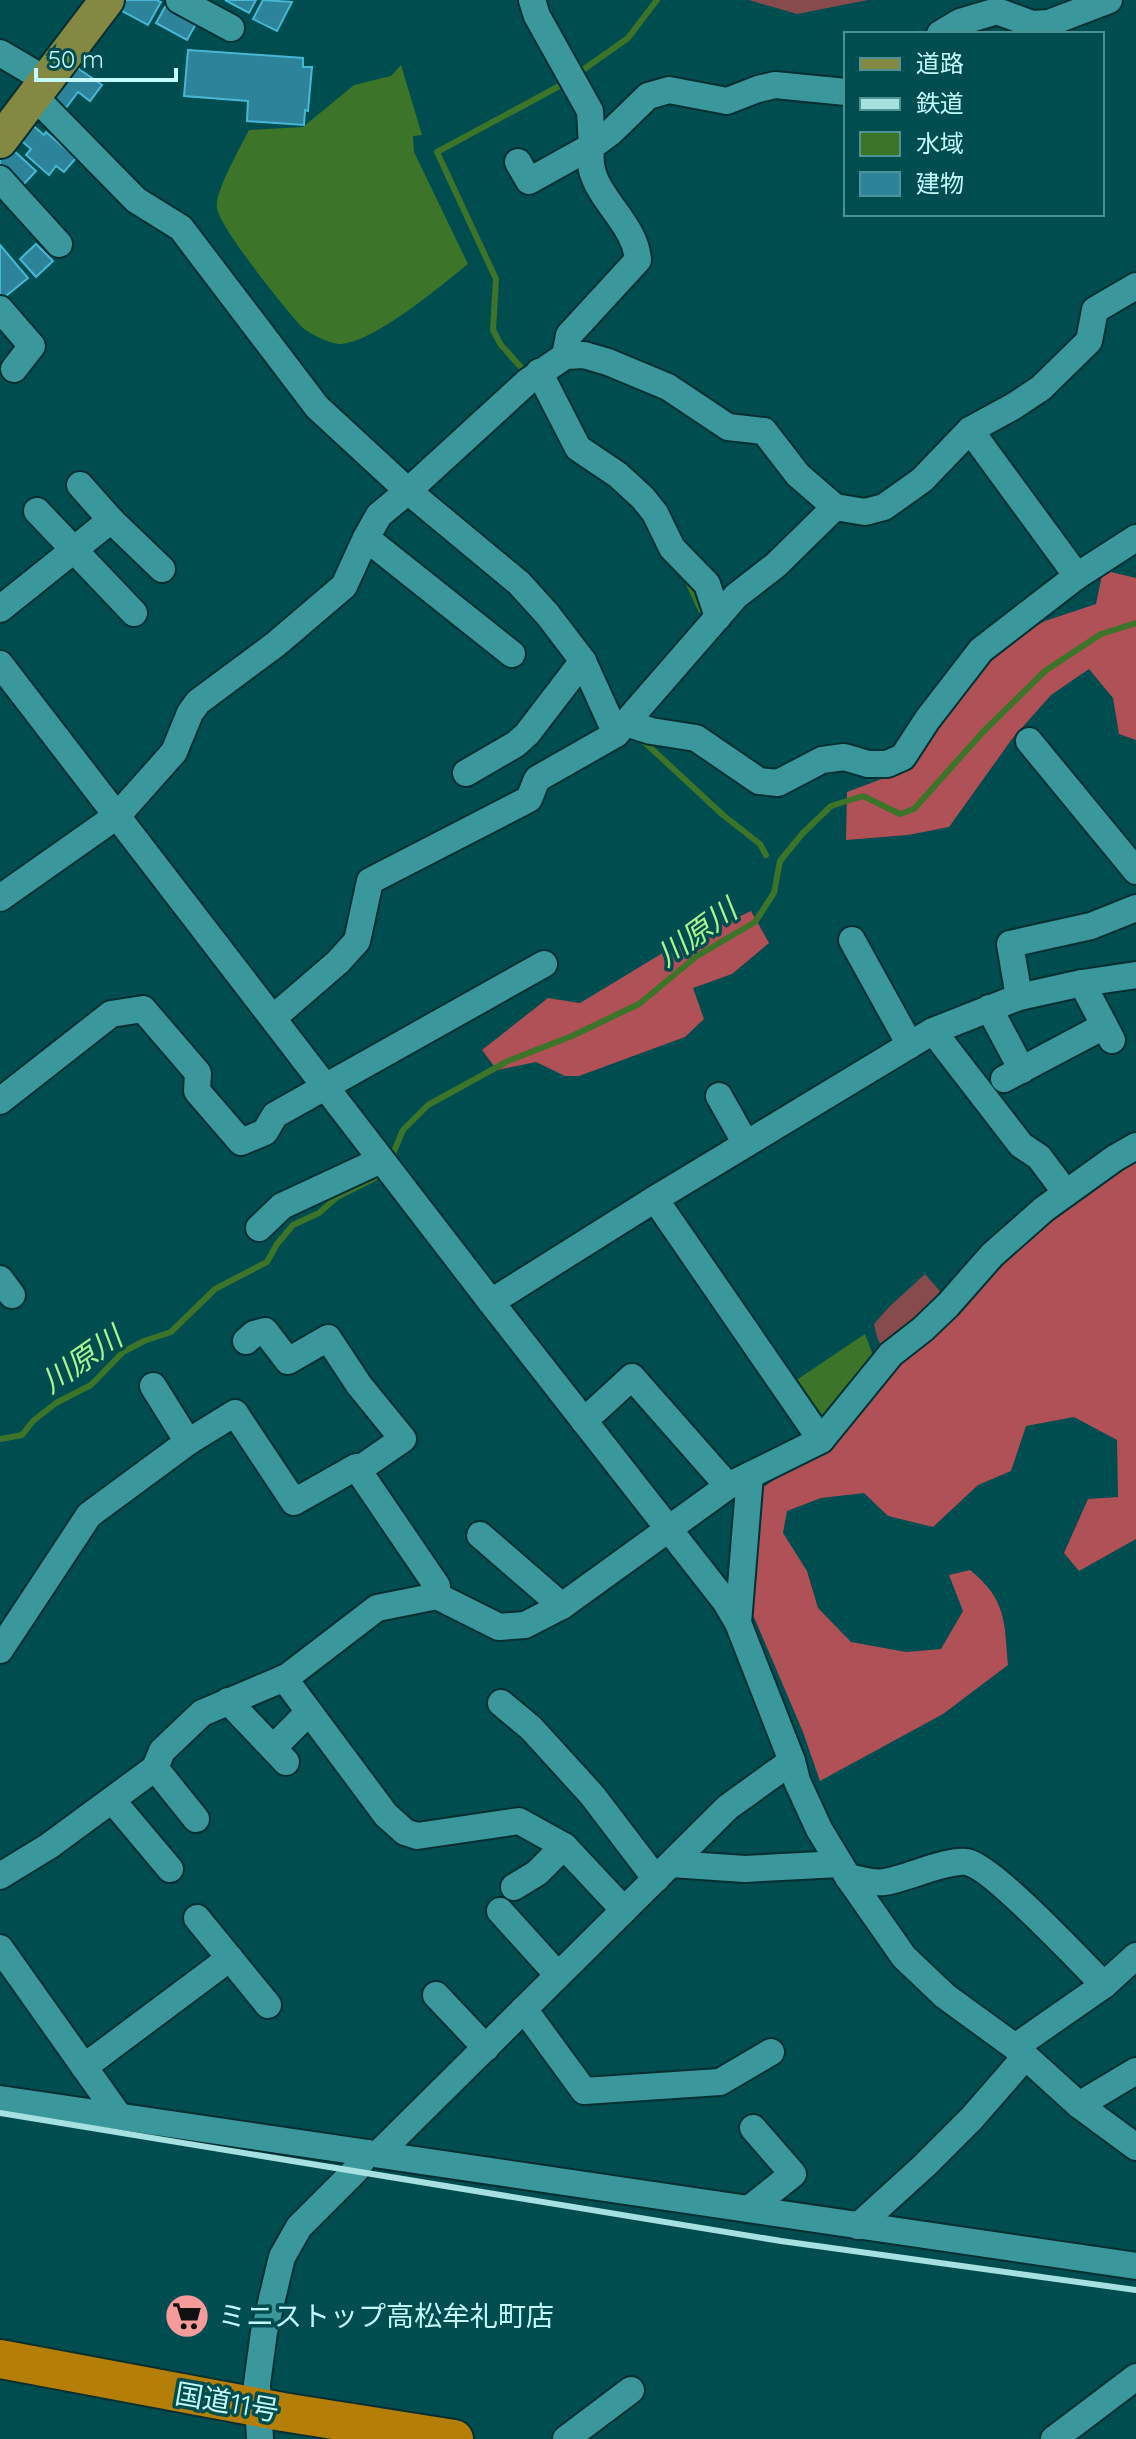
<svg xmlns="http://www.w3.org/2000/svg" width="1136" height="2439" font-family="Quicksand,'Noto Sans JP',sans-serif">
<style>
.green{fill:#884b4d}
.forest{fill:#af5156}
.water{fill:#3c7429}
.lines{fill:none;stroke-linecap:round;stroke-linejoin:round}
.stream{stroke:#3c7429;stroke-width:6}
.building{fill:#2c839a;stroke:#46b8d6;stroke-width:2}
.minor-casing{stroke:#062f31;stroke-width:30}
.major-casing{stroke:#062f31;stroke-width:38}
.highway-casing{stroke:#062f31;stroke-width:42}
.minor{stroke:#3a989c;stroke-width:26}
.major{stroke:#838843;stroke-width:34}
.highway{stroke:#b47e07;stroke-width:38}
.rail{stroke:#a6e0e1;stroke-width:6}
.labels{text-anchor:middle;stroke-width:7;stroke-linejoin:round;paint-order:stroke}
.poi-label{font-size:28px;fill:#c4fafb;stroke:#004d4f;text-anchor:start}
.street-label{font-size:28px;fill:#c4fafb;stroke:#004d4f}
.water-label{font-size:30px;font-style:italic;fill:#a8f490;stroke:#004d4f}
</style>
<rect width="100%" height="100%" fill="#004d4f"/>
<!-- green -->
<g class="green">
<path d="M749 0H868L797 14Z"/>
<path d="M925 1274 946 1298 883 1350 877 1337 874 1324 890 1306Z"/>
</g>
<!-- forest -->
<g class="forest">
<path d="M1103 570 1136 578V740L1119 734 1113 698 1089 669 1051 695 1012 739 949 827 908 835 846 840 847 792 895 774 996 646 1045 621 1096 604Z"/>
<path d="M751 911 769 943 732 974 693 988 704 1019 685 1037 579 1076H565L536 1062 497 1070 482 1050 548 998 580 1003 666 951Z"/>
<path d="M1136 1160V1539L1079 1571 1064 1553 1088 1499 1118 1497 1117 1440 1074 1417 1026 1426 1011 1471 978 1485 933 1527 888 1516 864 1493 821 1498 787 1511 783 1533 807 1571 818 1608 851 1642 906 1652 941 1649 963 1611 949 1575 970 1570C1007 1600 1004 1621 1008 1665L943 1714 820 1781 803 1732 751 1610 759 1490 824 1446 908 1353 1050 1217Z"/>
</g>
<!-- water -->
<g class="water">
<path d="M401 65 422 135 413 136 414 152 468 264C441 286 373 343 340 344 330 344 308 333 302 327 285 309 220 228 217 208 214 193 241 146 249 130L303 127 354 85 391 76Z"/>
<path d="M865 1334 873 1355 822 1419 795 1381Z"/>
</g>
<g class="lines">
<!-- stream -->
<g class="stream">
<path d="M580 72 628 38 657 0"/>
<path d="M527 374 501 345 493 330 496 279 437 152 565 83"/>
<path d="M688 582 701 610"/>
<path d="M640 738 723 815 760 844 766 855"/>
<path d="M392 1156 403 1130 428 1105 508 1061 572 1036 639 1004 697 956 755 922 774 893 780 861 802 834 831 806 863 796 900 814 914 809 983 732 1045 671 1101 634 1136 623"/>
<path d="M0 1439 22 1435 33 1421 56 1403 91 1385 123 1352 144 1341 171 1332 215 1289 267 1262 277 1244 293 1225 319 1213 337 1197 379 1176"/>
</g>
</g>
<!-- building -->
<g class="building">
<path d="M124 0H156L161 2 148 25 118 9Z"/>
<path d="M225 0H256L249 13Z"/>
<path d="M263 0 292 2 277 31 253 19Z"/>
<path d="M166 5 197 22 187 40 156 23Z"/>
<path d="M188 50 303 58V67H312L308 111 305 110 304 125 247 121 248 101 184 96Z"/>
<path d="M69 62 102 85 90 101 78 92 66 108 46 94Z"/>
<path d="M30 123 44 135 46 132 76 158 64 172 56 166 49 175 26 155 31 149 17 137Z"/>
<path d="M11 148 36 171 21 187 0 167V160Z"/>
<path d="M36 244 53 261 36 277 20 259Z"/>
<path d="M0 245 28 278 1 300 0 298Z"/>
</g>
<g class="lines">
<!-- minor casing -->
<g class="minor-casing">
<g id="minor">
<path d="M179 0 231 28"/>
<path d="M940 34 960 22 997 11 1032 24 1049 23 1109 0"/>
<path d="M0 53 46 80"/>
<path d="M34 96 136 200 181 228 317 407 408 491 519 583 548 615 583 661 616 734"/>
<path d="M518 162 529 181 592 146 590 111 537 16 532 0"/>
<path d="M0 179 59 244"/>
<path d="M0 309 32 346 14 369"/>
<path d="M565 356 569 335 638 260C635 217 581 191 592 146L611 132 648 96 669 90 727 101 758 89 775 85 846 92"/>
<path d="M539 372 578 448 618 475 643 498 655 513 672 548 707 584 718 617"/>
<path d="M970 430 1077 576"/>
<path d="M80 485 111 520 162 569"/>
<path d="M37 511 134 613"/>
<path d="M366 538 512 654"/>
<path d="M0 609 111 520"/>
<path d="M0 664 491 1302 725 1601 738 1623 792 1761 797 1781 819 1829 848 1877 904 1957 945 1996 1015 2047 1079 2105 1136 2147"/>
<path d="M626 723 651 731 696 738 759 781 778 783 822 760 844 757 868 764H887L903 757 927 720 981 650 1077 576 1136 538"/>
<path d="M1029 741 1136 871"/>
<path d="M466 773 516 744 527 734 583 661"/>
<path d="M0 898 118 815 174 752 190 713 198 702 276 644 344 586 366 538 379 515 408 491 527 382 565 356 584 355 608 362 668 387 728 427 764 431 798 475 835 507"/>
<path d="M852 940 910 1045"/>
<path d="M1082 983 1112 1040"/>
<path d="M1019 997 1010 944 1091 926 1136 908"/>
<path d="M989 1008 1022 1070"/>
<path d="M273 1018 338 962 357 941 370 881 529 799 537 779 616 734 736 596 776 565 835 507 865 512 884 507 922 480 970 430 1014 406 1041 388 1089 341 1095 310 1136 286"/>
<path d="M933 1031 1021 1145 1039 1157 1066 1193"/>
<path d="M1004 1079 1104 1026"/>
<path d="M719 1096 746 1144"/>
<path d="M0 1101 111 1014 143 1009 198 1073 197 1091 241 1142 265 1132 275 1115 544 964"/>
<path d="M655 1199 821 1440"/>
<path d="M259 1228 282 1206 381 1160"/>
<path d="M0 1279 12 1295"/>
<path d="M491 1302 655 1199 933 1031 1019 997 1082 983 1136 975"/>
<path d="M246 1341 254 1334 265 1331 288 1361 328 1338 359 1385 403 1439 358 1470"/>
<path d="M153 1386 188 1442"/>
<path d="M584 1421 632 1377 728 1486"/>
<path d="M480 1535 562 1606"/>
<path d="M738 1623 750 1475"/>
<path d="M0 1650 89 1515 188 1442 235 1413 294 1502 356 1467 437 1586V1596"/>
<path d="M284 1678 386 1815 405 1832 417 1836 519 1821 564 1846 624 1910"/>
<path d="M228 1701 286 1762"/>
<path d="M501 1703 531 1728 592 1795 656 1879"/>
<path d="M273 1748 309 1712"/>
<path d="M155 1768 196 1819"/>
<path d="M112 1800 170 1869"/>
<path d="M671 1864 745 1869 840 1864"/>
<path d="M0 1876 49 1846 155 1768 162 1751 202 1713 287 1677 377 1608 437 1596 499 1627 525 1625 562 1606 728 1486 821 1440 891 1354 923 1329 948 1305 992 1255 1044 1209 1115 1158 1136 1146"/>
<path d="M848 1877C859 1879 873 1884 884 1882 906 1879 947 1859 967 1862 993 1867 1081 1962 1104 1985"/>
<path d="M514 1887 537 1873 564 1846"/>
<path d="M500 1911 558 1975"/>
<path d="M197 1918 268 2005"/>
<path d="M0 1948 119 2116"/>
<path d="M436 1995 486 2048"/>
<path d="M524 2009 584 2091 720 2082 771 2052"/>
<path d="M1015 2047 1104 1985 1136 1956"/>
<path d="M84 2067 230 1958"/>
<path d="M0 2099 1136 2266"/>
<path d="M1079 2105 1136 2071"/>
<path d="M378 2154 728 1807 792 1761"/>
<path d="M749 2209 793 2174 753 2128"/>
<path d="M858 2226 924 2166 972 2118 1025 2057"/>
<path d="M260 2439 257 2384 264 2332 282 2257 299 2227 356 2170 367 2153"/>
<path d="M566 2439 631 2390"/>
<path d="M1054 2439 1136 2377"/>
</g>
</g>
<!-- major casing -->
<g class="major-casing">
<path id="major" d="M0 141 107 0"/>
</g>
<!-- highway casing -->
<g class="highway-casing">
<path id="highway" d="M0 2359 283 2412 454 2439"/>
</g>
<!-- minor -->
<use href="#minor" class="minor"/>
<!-- major -->
<use href="#major" class="major"/>
<!-- highway -->
<use href="#highway" class="highway"/>
<!-- rail -->
<path class="rail" d="M0 2113 781 2241 1136 2290"/>
</g>
<!-- icons -->
<defs>
<g id="supermarket-disc" transform="scale(2.3)"><circle r="9.5" fill="#f59b9c" stroke="#004d4f"/><path d="M-6-5.5h2.5l.6 2H6L4.5 2H-2.5L-4.4-4H-6ZM-1.5 3.2a1.3 1.3 0 1 0 .1 0ZM3 3.2a1.3 1.3 0 1 0 .1 0Z" fill="#111"/></g>
</defs>
<g fill-rule="evenodd">
<use href="#supermarket-disc" x="187" y="2316"/>
</g>
<g class="labels">
<!-- poi labels -->
<g class="poi-label">
<text x="218" y="2326">ミニストップ高松牟礼町店</text>
</g>
<!-- street labels -->
<g class="street-label">
<text transform="translate(227 2402) rotate(10)" y="10">国道11号</text>
</g>
<!-- water labels -->
<g class="water-label">
<text transform="translate(697 933) rotate(-36)" y="10">川原川</text>
<text transform="translate(82 1360) rotate(-35)" y="10">川原川</text>
</g>
</g>
<!-- legend -->
<rect x="844" y="32" width="260" height="184" fill="#004d4f" stroke="#4e9294" stroke-width="2"/>
<rect x="860" y="58" width="40" height="12" fill="#838843" stroke="#4e9294" stroke-width="2"/>
<text x="916" y="72" font-size="24" fill="#c4fafb">道路</text>
<rect x="860" y="98" width="40" height="12" fill="#a6e0e1" stroke="#4e9294" stroke-width="2"/>
<text x="916" y="112" font-size="24" fill="#c4fafb">鉄道</text>
<rect x="860" y="132" width="40" height="24" fill="#3c7429" stroke="#4e9294" stroke-width="2"/>
<text x="916" y="152" font-size="24" fill="#c4fafb">水域</text>
<rect x="860" y="172" width="40" height="24" fill="#2c839a" stroke="#4e9294" stroke-width="2"/>
<text x="916" y="192" font-size="24" fill="#c4fafb">建物</text>
<!-- scale -->
<path d="M36 68v12h140v-12" fill="none" stroke="#c4fafb" stroke-width="4"/>
<text x="48" y="68" font-size="24" fill="#c4fafb" stroke="#004d4f" stroke-width="6" paint-order="stroke">50 m</text>
</svg>
